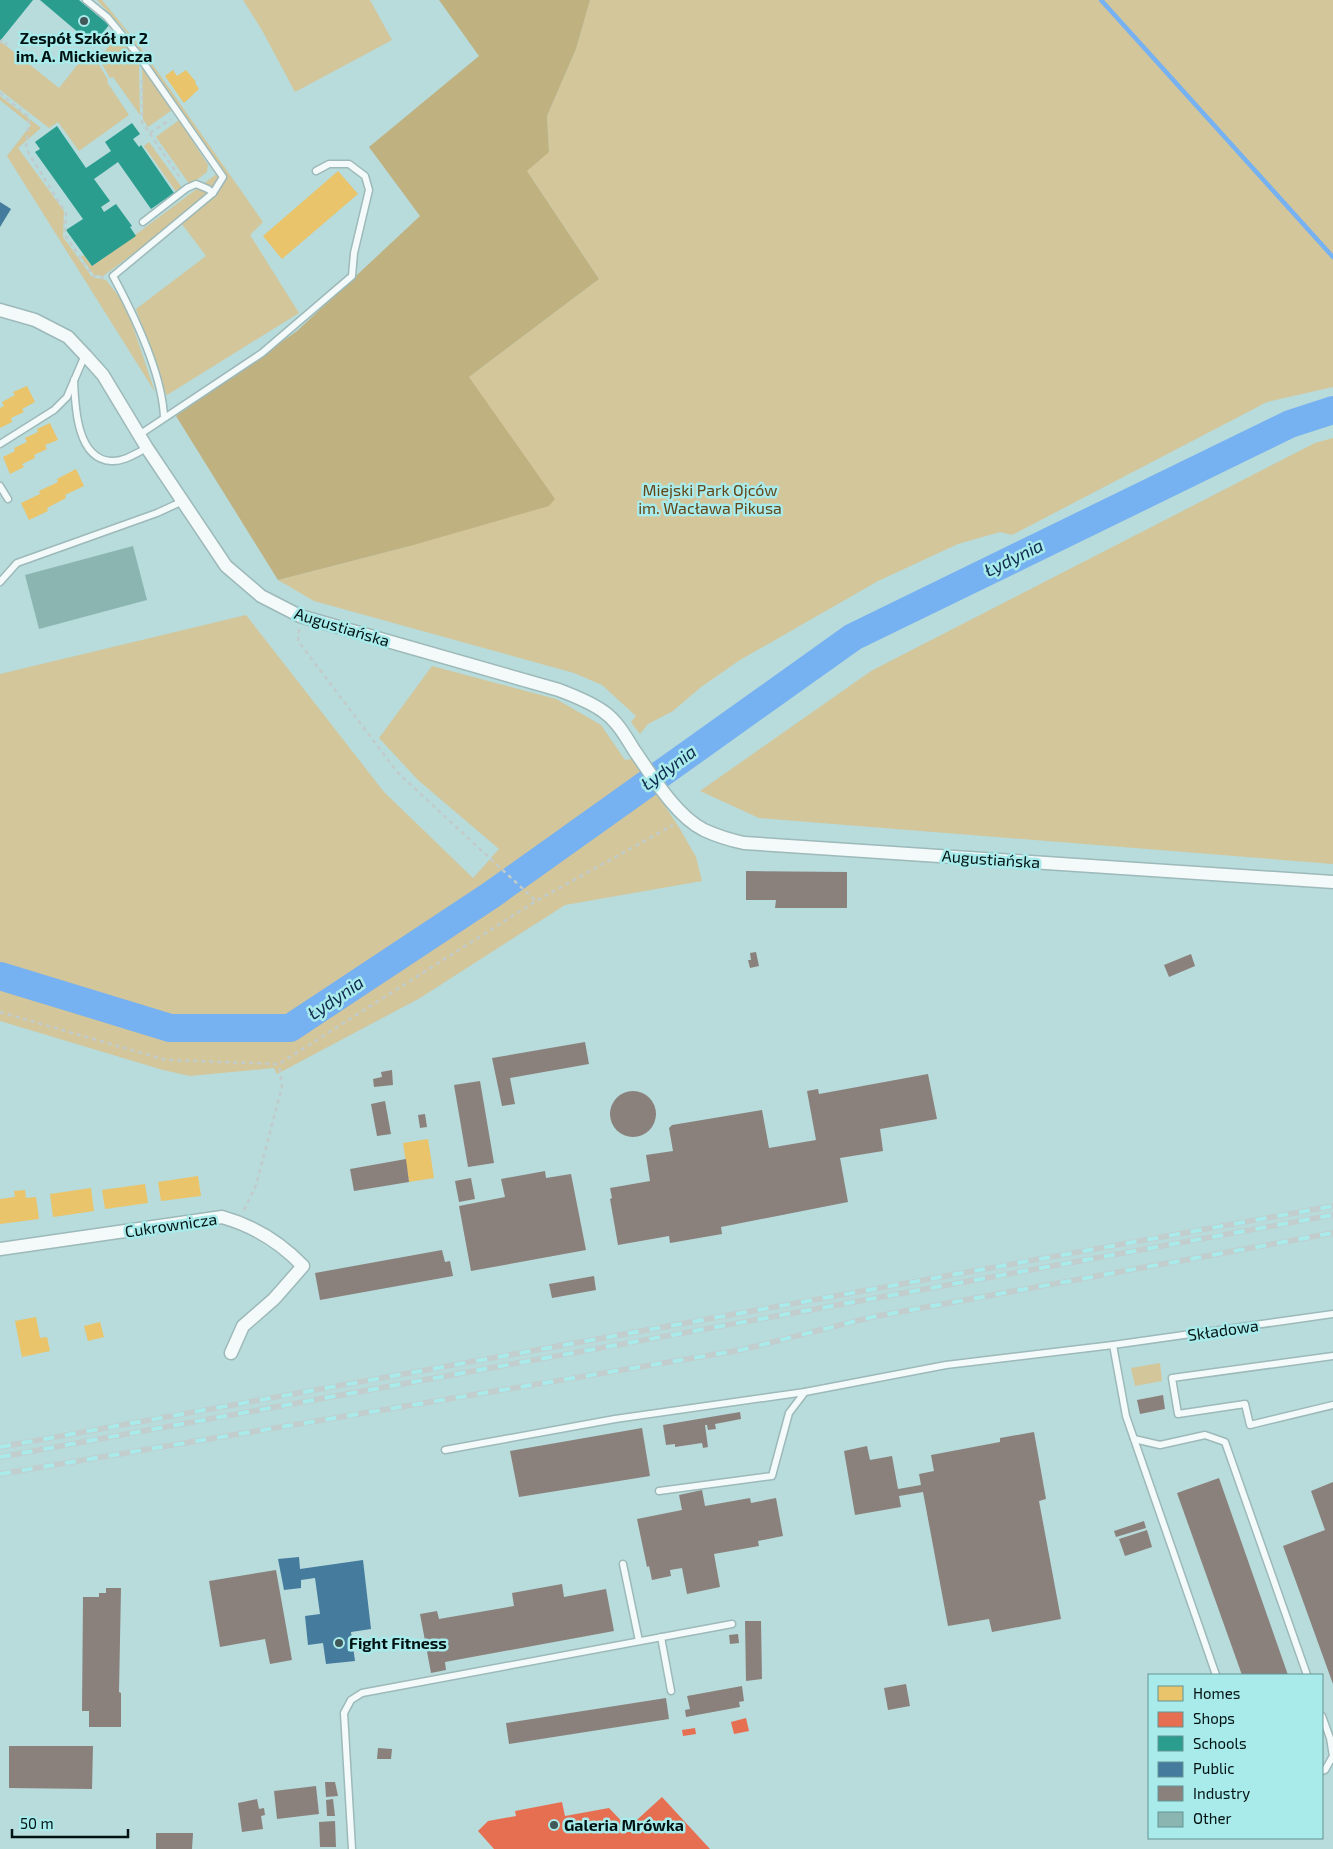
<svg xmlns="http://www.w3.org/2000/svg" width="1333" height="1849" font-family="'Exo 2',sans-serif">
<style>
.green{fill:#d3c69a}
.forest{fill:#bfb180}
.homes{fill:#e9c46a}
.shops{fill:#e76f51}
.schools{fill:#2a9d8f}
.public{fill:#457b9d}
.industry{fill:#8a817c}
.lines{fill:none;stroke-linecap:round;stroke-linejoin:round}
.stream{stroke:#76b1f1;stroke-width:4.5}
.river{stroke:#76b1f1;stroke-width:28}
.building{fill:#8bb5b0}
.service-casing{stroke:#9db9b9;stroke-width:9}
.minor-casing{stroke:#9db9b9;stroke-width:15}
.path{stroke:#c1cbcb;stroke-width:2.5;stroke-dasharray:4 4;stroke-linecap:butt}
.service{stroke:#f4fafa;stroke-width:6}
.minor{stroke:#f4fafa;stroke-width:12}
.rail-casing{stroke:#c2cdcd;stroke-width:5.5}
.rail{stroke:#a9eaea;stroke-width:4;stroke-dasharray:11;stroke-linecap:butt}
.poi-dot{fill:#405858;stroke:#a9eaea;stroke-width:2}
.labels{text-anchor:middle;stroke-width:5;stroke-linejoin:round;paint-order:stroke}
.poi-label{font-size:16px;font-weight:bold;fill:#001212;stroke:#a9eaea;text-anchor:start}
.park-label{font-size:16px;fill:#634617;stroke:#a9eaea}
.street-label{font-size:16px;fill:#001212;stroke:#a9eaea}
.water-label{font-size:18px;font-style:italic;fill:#0f2a4e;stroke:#a9eaea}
</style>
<rect width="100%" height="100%" fill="#b8dbdb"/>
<!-- green -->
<g class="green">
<path d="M97 0H102L141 48 263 222 250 235 299 313 167 395 166 394 136 309 206 256 179 220 103 276 94 275 81 257 84 255 92 266 135 236V235L222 170 130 36Z"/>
<path d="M243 0H370L392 40 295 92 263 32Z"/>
<path d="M590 0H1333V387L1267 402 1012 535 1000 532 958 544 878 581 740 660 701 687 673 711 648 724 640 734 631 722 636 716 602 685 574 673 314 601 278 580 410 546 469 377 599 279 527 171 549 151 547 116 576 49Z"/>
<path d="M121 36 139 62 140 115 113 77 110 78 99 59 116 37Z"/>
<path d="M0 41 59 88 86 54 95 58 108 80 107 82 129 115 79 151 58 122 49 128 0 90Z"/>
<path d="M142 67 172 110 148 127 143 119Z"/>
<path d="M0 96 41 128 18 148 64 211 63 237 92 277 106 280 128 308V312L155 392 7 156 31 125 0 100Z"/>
<path d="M179 120 208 165 207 172 190 185 156 137Z"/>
<path d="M149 142 183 189 177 193 144 146Z"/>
<path d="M1333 438V864L759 818 700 791 871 671 1315 443Z"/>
<path d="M246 615 384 792 473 878 499 849 418 780 379 738 432 666 556 699 601 725 625 760 640 758 665 795 661 800 680 829 696 857 702 881 565 905 420 998 277 1074 274 1068 190 1076 163 1070 0 1021V674Z"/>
<path d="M1160 1363 1162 1381 1135 1386 1131 1368Z"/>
</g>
<!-- forest -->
<path class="forest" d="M439 0H590L576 49 547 116 549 152 527 171 599 279 469 377 555 499 549 506 410 546 278 580 176 416 297 331 420 216 369 147 479 56Z"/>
<!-- homes -->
<g class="homes">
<path d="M173 70 177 76 186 70 196 82 195 83 199 89 184 103 165 76Z"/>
<path d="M338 171 358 194 282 259 263 236Z"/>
<path d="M27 386 35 402 22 409 24 412 11 418 12 422 0 428V408L4 406 2 402 15 395 13 392Z"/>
<path d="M50 423 58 440 45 445 47 449 34 455 35 458 22 464 24 467 10 474 3 457 15 451 14 448 27 442 25 438 38 432 37 429Z"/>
<path d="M76 469 84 486 65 495 66 498 47 508 48 511 29 520 21 503 40 494 39 491 58 482 57 479Z"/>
<path d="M428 1139 434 1178 409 1182 403 1143Z"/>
<path d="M198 1176 201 1196 161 1201 158 1182Z"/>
<path d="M145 1184 148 1203 105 1209 102 1190Z"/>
<path d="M91 1188 94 1211 53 1217 50 1194Z"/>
<path d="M25 1190 26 1198 36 1197 39 1219 0 1224V1199L15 1197 14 1191Z"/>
<path d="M36 1317 40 1338 47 1337 50 1351 22 1357 15 1321Z"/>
<path d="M100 1322 104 1337 88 1341 84 1326Z"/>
</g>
<!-- shops -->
<g class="shops">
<path d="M746 1718 749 1731 734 1734 731 1722Z"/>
<path d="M695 1728 696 1734 683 1736 682 1730Z"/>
<path d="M662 1797 710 1849H494L478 1831 488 1821 516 1816 515 1811 562 1802 565 1816 609 1808 628 1828Z"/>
</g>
<!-- schools -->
<g class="schools">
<path d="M0 0H33L0 41Z"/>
<path d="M40 0H79L109 25 93 45Z"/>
<path d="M132 123 140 134 133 139 139 147 141 145 174 193 151 209 118 162 94 179 110 201 101 207 104 212 116 204 132 226 130 227 136 236 92 266 66 230 83 219 35 152 40 149 35 142 57 126 86 168 111 151 105 142Z"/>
</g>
<!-- public -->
<g class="public">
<path d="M0 202 11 209 0 227Z"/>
<path d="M299 1557 300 1569 363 1560 371 1629 351 1632 355 1661 326 1664 323 1643 308 1645 305 1616 320 1614 315 1578 301 1580V1588L284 1590 278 1559Z"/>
</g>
<!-- industry -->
<g class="industry">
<path d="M746 871 847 872V908H775L776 900H746Z"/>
<path d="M756 952 759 966 750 968 748 960H751L750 953Z"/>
<path d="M1191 954 1195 966 1169 977 1164 965Z"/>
<path d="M585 1042 589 1064 510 1078 515 1104 502 1106 492 1058Z"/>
<path d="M392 1070 393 1085 374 1087 373 1079 382 1077 381 1072Z"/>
<path d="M928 1074 937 1119 880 1129 883 1151 840 1158 848 1202 721 1227 722 1234 670 1243 669 1236 618 1245 610 1199 612 1198 610 1188 650 1181 646 1155 673 1151 669 1128 672 1125 762 1110 769 1148 816 1140 807 1091 818 1089 819 1094Z"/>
<path d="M480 1081 494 1163 468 1167 454 1085Z"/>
<circle cx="633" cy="1114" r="23"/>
<path d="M385 1101 391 1134 377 1136 371 1104Z"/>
<path d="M425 1114 427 1127 420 1128 418 1115Z"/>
<path d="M406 1159 409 1182 354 1191 350 1169Z"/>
<path d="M545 1171 546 1178 571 1174 586 1250 471 1271 459 1206 505 1197 501 1179Z"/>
<path d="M471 1178 475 1199 459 1202 455 1181Z"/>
<path d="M442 1250 445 1262 450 1261 453 1276 320 1300 315 1273Z"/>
<path d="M594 1276 596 1290 552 1298 549 1284Z"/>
<path d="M1163 1395 1165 1409 1140 1414 1137 1400Z"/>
<path d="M740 1412 741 1419 715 1424 716 1429 708 1430 707 1425H705L708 1447 703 1448 702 1443 675 1447V1444L666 1445 663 1425Z"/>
<path d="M642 1428 650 1476 519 1497 510 1451Z"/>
<path d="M1034 1432 1046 1499 1039 1501 1061 1619 992 1632 989 1619 948 1626 923 1492 899 1496 901 1507 855 1515 844 1451 867 1446 870 1460 892 1456 898 1489 921 1485 919 1474 934 1471 931 1455 1000 1442V1438Z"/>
<path d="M1219 1478 1288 1675H1242L1177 1493Z"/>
<path d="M1333 1482V1684L1283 1546 1325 1530 1311 1491Z"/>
<path d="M702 1490 705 1506 750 1498 751 1503 776 1498 783 1536 758 1541 759 1546 714 1554 720 1587 687 1594 682 1568 670 1570 671 1576 652 1580 649 1566 647 1567 637 1519 682 1510 679 1495Z"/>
<path d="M1144 1521 1146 1528 1116 1537 1114 1531Z"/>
<path d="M1147 1530 1152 1547 1125 1556 1119 1539Z"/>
<path d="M276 1570 292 1660 270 1664 265 1639 220 1647 209 1581Z"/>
<path d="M562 1584 564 1597 606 1589 614 1631 445 1662 446 1670 431 1673 420 1614 437 1611 439 1619 514 1606 512 1593Z"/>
<path d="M106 1588H121L119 1692 121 1693V1727H89V1711H82L83 1597H99V1593H106Z"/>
<path d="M745 1621H761L762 1679 746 1681Z"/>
<path d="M738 1634 739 1643 730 1644 729 1635Z"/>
<path d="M906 1684 910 1706 888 1710 884 1688Z"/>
<path d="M742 1686 744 1701 739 1702 740 1707 686 1717 685 1710 690 1709 687 1696Z"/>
<path d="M666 1698 669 1719 509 1744 506 1723Z"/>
<path d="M9 1746H93L92 1789 9 1788Z"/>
<path d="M378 1748 392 1749 391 1759H377Z"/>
<path d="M325 1782H335L338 1796 326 1797Z"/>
<path d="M316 1786 319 1814 277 1819 274 1791Z"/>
<path d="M257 1799 259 1809 264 1808 265 1815 261 1816 263 1829 242 1832 238 1803Z"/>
<path d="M333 1799 335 1816H327L326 1800Z"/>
<path d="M335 1821 336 1847H320L319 1822Z"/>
<path d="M156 1833H193L192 1849H156Z"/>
</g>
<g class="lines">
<!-- stream -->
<path class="stream" d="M1101 0 1333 257"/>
<!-- river -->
<path class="river" d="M0 976 170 1028H290L491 895 853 637 1290 424 1333 410"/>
</g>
<!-- building -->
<path class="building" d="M133 546 147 600 39 629 25 575Z"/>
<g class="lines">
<!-- service casing -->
<g class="service-casing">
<g id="service">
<path d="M86 0 107 17 136 52 223 177 213 193 113 276C134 315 162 372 164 417"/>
<path d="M143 222 187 188 196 184 208 189 213 193"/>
<path d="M74 380C75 404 76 459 111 461 124 462 136 453 147 448"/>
<path d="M139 435 262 353 352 276 354 253 369 190 365 176 349 164H329L316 171"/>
<path d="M0 444 54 410 67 397 85 355"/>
<path d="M0 486 8 499"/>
<path d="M0 582 17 563 157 513 183 501"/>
<path d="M1113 1345 1126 1416 1216 1675"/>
<path d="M1333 1356 1172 1378 1178 1414 1245 1404 1250 1425 1333 1405"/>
<path d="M1134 1439 1160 1445 1205 1435 1225 1442 1307 1675"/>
<path d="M445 1450 615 1419 805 1392"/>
<path d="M659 1491 772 1476 789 1413 805 1392 946 1365 1113 1345 1333 1314"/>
<path d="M623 1564 639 1641"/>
<path d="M661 1637 671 1691"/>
<path d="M1322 1716 1330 1738 1333 1756 1325 1770 1322 1771"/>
<path d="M352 1849 344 1713 351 1700 362 1693 732 1624"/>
</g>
</g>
<!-- minor casing -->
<g class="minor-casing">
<g id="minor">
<path d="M0 310 35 320 68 337 85 355 103 375 147 448 226 566 261 596 300 616 559 690C574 696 591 702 604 712 617 721 626 737 634 750 652 776 676 816 704 830 717 836 730 840 744 843L1333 882"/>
<path d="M0 1249 222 1217C254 1226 280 1242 303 1266L274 1299 243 1326 231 1353"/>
</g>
</g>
<!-- path -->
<g class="path">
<path d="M0 43 2 40 7 44"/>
<path d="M142 80V122L181 179"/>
<path d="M0 93 29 117 26 149 66 213 65 235 93 276 104 278"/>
<path d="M150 133 171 119"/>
<path d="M299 629 298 641 398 773 536 901"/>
<path d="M0 1012 166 1060 279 1064 536 901 673 825"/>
<path d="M244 1210 256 1185 282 1087 279 1064"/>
</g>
<!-- service -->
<use href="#service" class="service"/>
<!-- minor -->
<use href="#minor" class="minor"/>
<!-- rail casing -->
<g class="rail-casing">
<g id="rail">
<path d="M0 1447 1333 1206"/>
<path d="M0 1457 1333 1215"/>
<path d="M0 1474 741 1350 872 1317 1333 1233"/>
</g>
</g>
<!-- rail -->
<use href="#rail" class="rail"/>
</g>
<!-- markers -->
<g class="poi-dot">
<circle cx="84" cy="21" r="5"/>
<circle cx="339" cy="1643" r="5"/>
<circle cx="554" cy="1825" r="5"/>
</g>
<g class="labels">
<!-- poi labels -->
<g class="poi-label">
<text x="84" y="44" text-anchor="middle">Zespół Szkół nr 2<tspan x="84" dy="18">im. A. Mickiewicza</tspan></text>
<text x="349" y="1649">Fight Fitness</text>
<text x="564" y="1831">Galeria Mrówka</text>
</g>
<!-- park labels -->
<g class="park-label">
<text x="710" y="496">Miejski Park Ojców<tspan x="710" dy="18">im. Wacława Pikusa</tspan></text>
</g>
<!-- street labels -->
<g class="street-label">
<text transform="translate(342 627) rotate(17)" y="6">Augustiańska</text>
<text transform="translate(991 859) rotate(4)" y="6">Augustiańska</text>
<text transform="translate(171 1225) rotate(-8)" y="6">Cukrownicza</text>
<text transform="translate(1223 1330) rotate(-8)" y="6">Składowa</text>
</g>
<!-- water labels -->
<g class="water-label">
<text transform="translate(1014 558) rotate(-26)" y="6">Łydynia</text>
<text transform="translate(669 768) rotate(-36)" y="6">Łydynia</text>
<text transform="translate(336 998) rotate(-34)" y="6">Łydynia</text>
</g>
</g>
<!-- legend -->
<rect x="1148" y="1674" width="175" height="165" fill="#a9eaea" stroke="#659494"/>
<rect x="1158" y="1686" width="25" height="15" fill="#e9c46a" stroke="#659494"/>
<text x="1193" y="1699" font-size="15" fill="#001212">Homes</text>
<rect x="1158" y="1712" width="25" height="15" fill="#e76f51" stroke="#659494"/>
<text x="1193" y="1724" font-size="15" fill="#001212">Shops</text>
<rect x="1158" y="1736" width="25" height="15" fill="#2a9d8f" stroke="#659494"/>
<text x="1193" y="1749" font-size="15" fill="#001212">Schools</text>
<rect x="1158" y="1762" width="25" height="15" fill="#457b9d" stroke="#659494"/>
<text x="1193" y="1774" font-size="15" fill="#001212">Public</text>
<rect x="1158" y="1786" width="25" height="15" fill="#8a817c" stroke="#659494"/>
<text x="1193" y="1799" font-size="15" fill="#001212">Industry</text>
<rect x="1158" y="1812" width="25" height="15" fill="#8bb5b0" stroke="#659494"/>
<text x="1193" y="1824" font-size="15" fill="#001212">Other</text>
<!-- scale -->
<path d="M12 1829v8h116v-8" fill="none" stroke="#001212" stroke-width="2.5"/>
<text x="20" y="1829" font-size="15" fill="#001212" stroke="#a9eaea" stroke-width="4" paint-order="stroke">50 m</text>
</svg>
